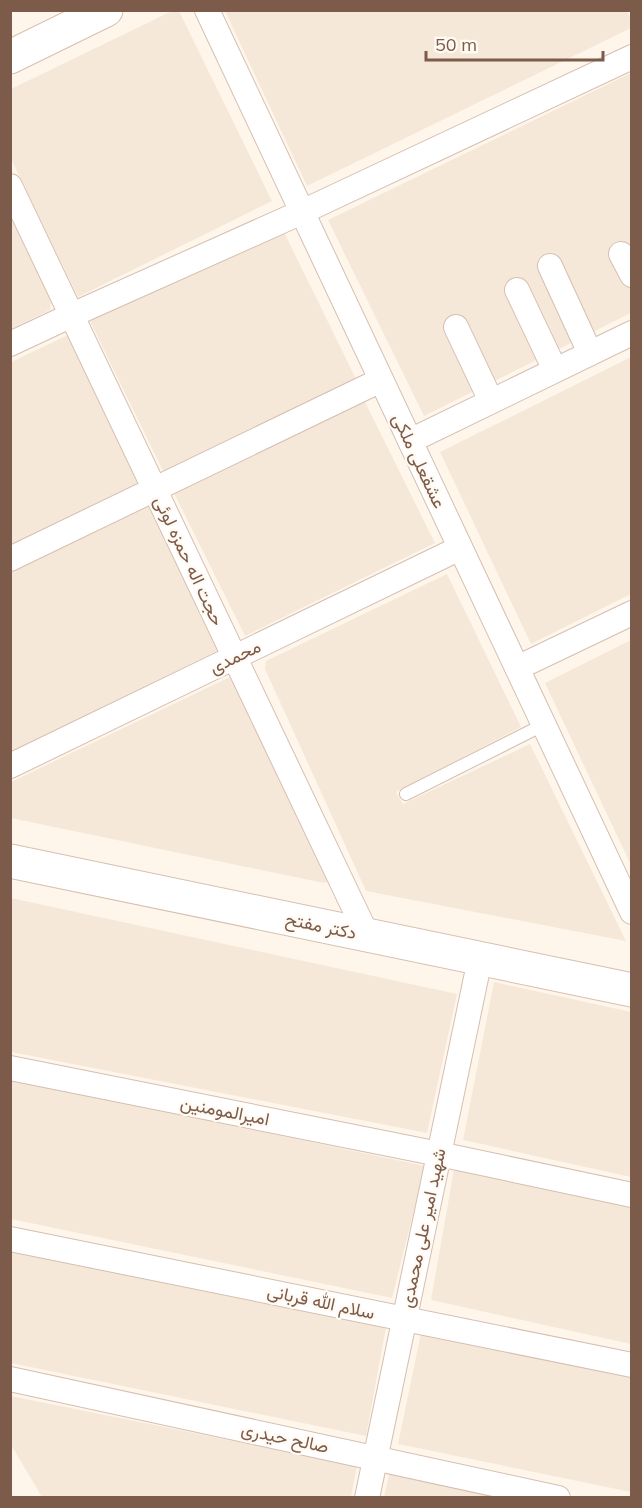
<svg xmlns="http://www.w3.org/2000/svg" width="642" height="1508" font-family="Mulish,Vazirmatn,sans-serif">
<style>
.residential{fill:#f6e8d8}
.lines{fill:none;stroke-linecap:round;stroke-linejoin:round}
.service-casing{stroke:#d5bfb1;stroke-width:14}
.minor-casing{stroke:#d5bfb1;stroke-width:26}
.secondary-casing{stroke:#d8bfae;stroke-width:35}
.service{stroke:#fff;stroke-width:12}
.minor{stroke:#fff;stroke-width:24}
.secondary{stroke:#fff;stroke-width:33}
.labels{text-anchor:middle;stroke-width:4.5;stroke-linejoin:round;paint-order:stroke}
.street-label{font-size:18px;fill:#7c5b4a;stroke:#fffaf3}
</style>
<rect width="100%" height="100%" fill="#fef6eb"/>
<!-- residential -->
<g class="residential">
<path d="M627 10 631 19V28L307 186 225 11Z"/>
<path d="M172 11H179L272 201 78 297 11 159V89Z"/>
<path d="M631 73V313L424 416 328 220Z"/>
<path d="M10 216 51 301 50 310 11 329Z"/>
<path d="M281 226 356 379 164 473 90 321Z"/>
<path d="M68 335 140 485 11 545V362Z"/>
<path d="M631 357V594L531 644 440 452Z"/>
<path d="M363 398 435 543 245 636 173 491Z"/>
<path d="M149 501 221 649 11 752V571Z"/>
<path d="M447 574 521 727 396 792 403 804 530 744 626 941 366 891 265 669 266 661Z"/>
<path d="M631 640V865L545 683Z"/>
<path d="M234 675 330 881 324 883 11 818V782Z"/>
<path d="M11 898 457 994 427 1133 11 1052Z"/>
<path d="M494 982 631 1012V1177L463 1140Z"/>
<path d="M11 1079 425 1166 392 1298 11 1219Z"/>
<path d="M454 1169 631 1206V1344L431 1300Z"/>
<path d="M10 1250 386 1327 366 1436 11 1363Z"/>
<path d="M421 1333 631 1375V1492L398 1444Z"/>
<path d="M11 1396 357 1466 351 1497H42L11 1445Z"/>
<path d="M389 1474 504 1497 384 1498Z"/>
</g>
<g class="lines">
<!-- service casing -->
<g class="service-casing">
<path id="service" d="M406 794 543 725"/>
</g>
<!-- minor casing -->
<g class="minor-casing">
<g id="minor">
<path d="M207 10 632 912"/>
<path d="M10 186 367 935"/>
<path d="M621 254 632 275"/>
<path d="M550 266 590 353"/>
<path d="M517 290 555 370"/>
<path d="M456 327 491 401"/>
<path d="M10 344 72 315 302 212 632 57"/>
<path d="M410 441 632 333"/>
<path d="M10 559 381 380"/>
<path d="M517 668 632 613"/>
<path d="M10 766 460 548"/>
<path d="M10 1068 439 1154 632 1195"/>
<path d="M10 1239 632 1365"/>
<path d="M10 1379 558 1498"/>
<path d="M367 1498 480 959"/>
</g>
</g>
<!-- secondary casing -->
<g class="secondary-casing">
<g id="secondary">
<path d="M10 57 106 10"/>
<path d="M10 861 632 990"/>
</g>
</g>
<!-- service -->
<use href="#service" class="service"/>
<!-- minor -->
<use href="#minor" class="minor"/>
<!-- secondary -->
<use href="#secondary" class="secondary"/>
</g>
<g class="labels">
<!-- street labels -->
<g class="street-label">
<text transform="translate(419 461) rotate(65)" y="6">عشقعلی ملکی</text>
<text transform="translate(189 561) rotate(65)" y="6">حجت اله حمزه لوئی</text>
<text transform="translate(235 657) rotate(-26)" y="6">محمدی</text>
<text transform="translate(321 926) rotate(12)" y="6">دکتر مفتح</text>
<text transform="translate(225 1111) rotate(11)" y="6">امیرالمومنین</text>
<text transform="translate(423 1228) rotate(-78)" y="6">شهید امیر علی محمدی</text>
<text transform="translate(321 1302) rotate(12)" y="6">سلام الله قربانی</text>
<text transform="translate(285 1438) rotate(12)" y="6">صالح حیدری</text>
</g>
</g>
<!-- border -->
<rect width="642" height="1508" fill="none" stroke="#7c5b4a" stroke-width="24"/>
<!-- scale -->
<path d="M426 51v9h177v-9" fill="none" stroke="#7c5b4a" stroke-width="3"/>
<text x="435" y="51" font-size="18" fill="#7c5b4a" stroke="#fffaf3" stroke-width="4.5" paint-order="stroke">50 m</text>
</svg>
